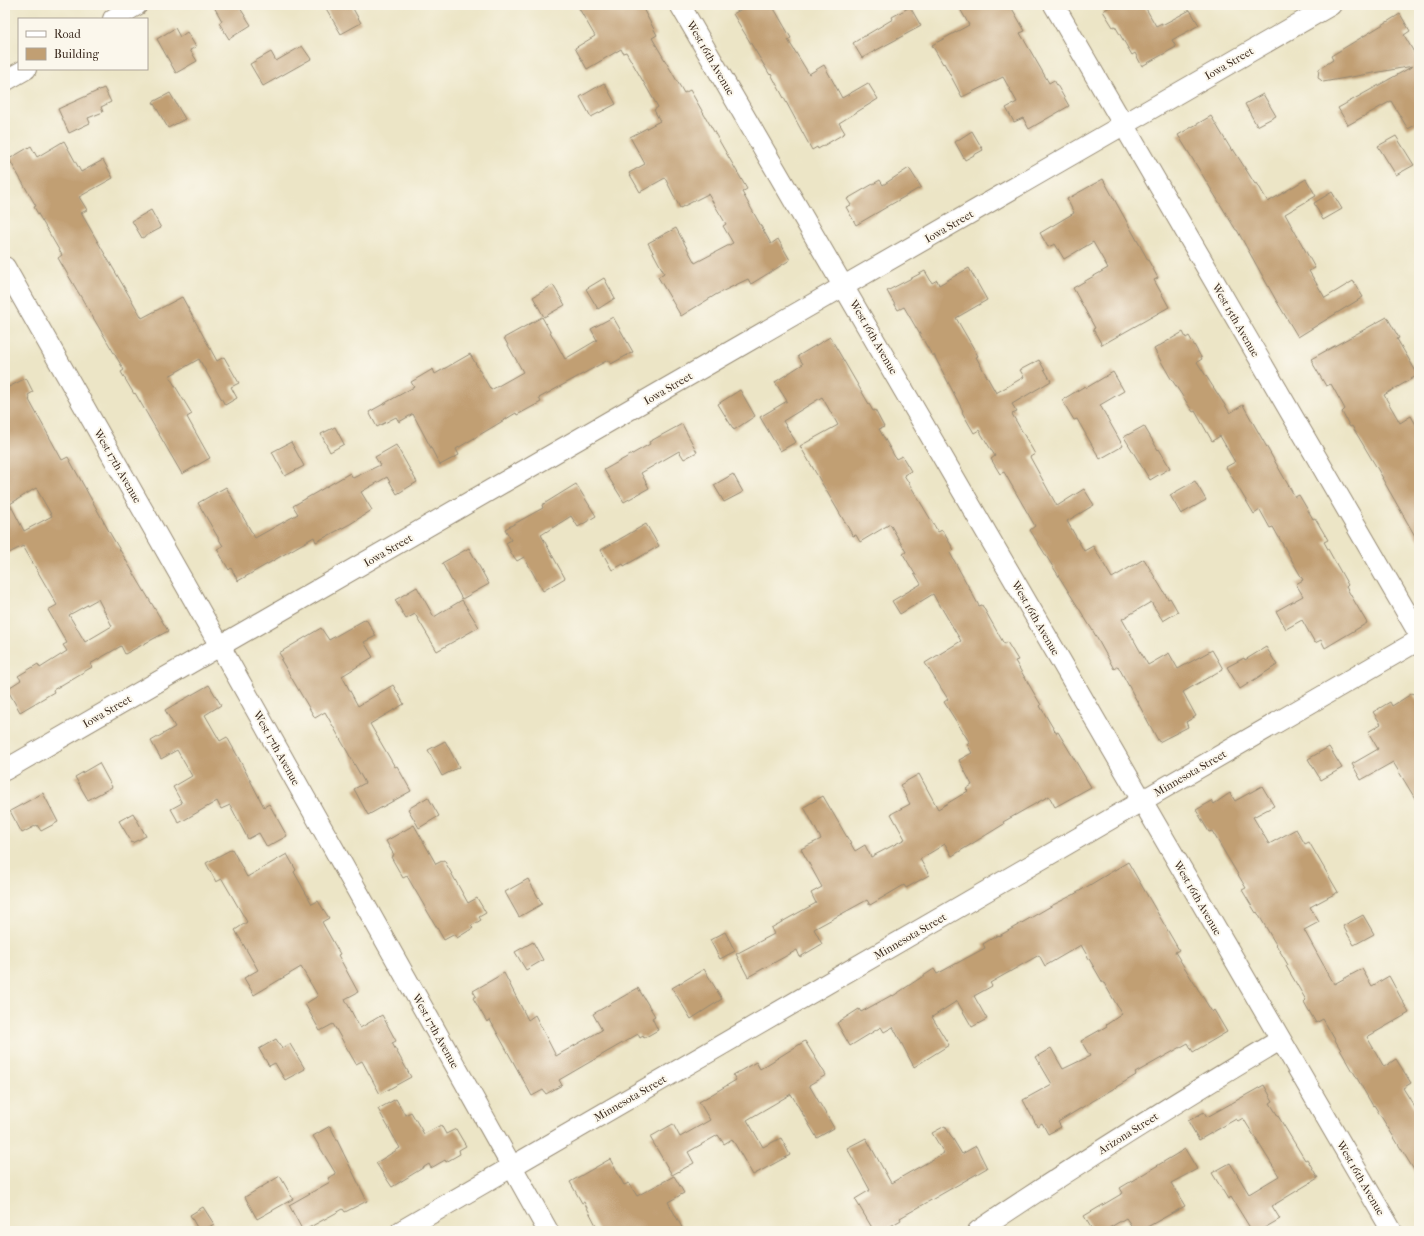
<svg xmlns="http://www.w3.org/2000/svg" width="1424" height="1236" font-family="'IM FELL French Canon',serif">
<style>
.building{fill:#c19f73;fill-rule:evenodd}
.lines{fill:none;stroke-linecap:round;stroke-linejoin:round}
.street-casing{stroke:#948872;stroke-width:22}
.street{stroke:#fff;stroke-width:20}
.labels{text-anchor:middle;stroke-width:4;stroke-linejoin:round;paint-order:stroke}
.street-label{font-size:11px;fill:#3b2a1e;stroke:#fbf7ec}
</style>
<rect width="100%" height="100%" fill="#fbf7ec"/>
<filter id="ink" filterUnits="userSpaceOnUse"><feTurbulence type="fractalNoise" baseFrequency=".025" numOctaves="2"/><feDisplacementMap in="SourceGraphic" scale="8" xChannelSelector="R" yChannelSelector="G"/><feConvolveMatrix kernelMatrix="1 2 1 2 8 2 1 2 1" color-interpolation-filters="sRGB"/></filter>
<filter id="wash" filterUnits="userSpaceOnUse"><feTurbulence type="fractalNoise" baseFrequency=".012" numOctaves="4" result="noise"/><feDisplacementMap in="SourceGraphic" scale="16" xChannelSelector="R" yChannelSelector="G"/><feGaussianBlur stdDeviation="0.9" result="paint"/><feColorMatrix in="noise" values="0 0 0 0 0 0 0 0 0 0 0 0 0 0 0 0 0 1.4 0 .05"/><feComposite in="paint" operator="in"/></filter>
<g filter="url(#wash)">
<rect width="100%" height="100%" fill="#ece5c6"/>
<g id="blocks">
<!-- building -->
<g class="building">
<path d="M213 5H238L251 25 229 39 219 23 222 21Z"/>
<path d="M324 5H351L361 23 341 34Z"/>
<path d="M577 5H641L657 35 652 38 684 93 690 90 747 189 742 192 771 244 778 239 790 260 751 284 748 279 717 294 681 316 658 277 664 273 648 243 676 228 695 263 733 243 723 226 726 224 708 194 680 208 665 178 640 192 629 173 645 164 630 137 660 121 654 110 658 107 626 52 623 53 621 49 587 69 575 48 595 36Z"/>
<path d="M749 5H772L791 38 788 40 809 74 824 65 842 98 868 83 878 99 839 123 845 133 818 149 817 147 812 150 771 74 770 75 733 14Z"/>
<path d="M958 5H1010L1025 31 1020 33 1049 83 1054 80 1069 106 1029 129 1023 118 1014 122 1006 108 1017 102 1003 77 962 97 944 63 943 64 932 45 969 25Z"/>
<path d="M1113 5H1144L1156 26 1162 23V25L1190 10 1199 25 1172 40 1176 47 1142 66 1135 53 1132 55 1115 26 1113 27 1103 11Z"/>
<path d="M910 7 921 26 862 58 853 43 893 19 892 17Z"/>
<path d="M1400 14 1410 31 1404 35 1419 61V123L1408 129 1391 101 1348 125 1338 108 1413 66 1323 82 1321 80 1318 78 1319 69 1333 60 1331 56Z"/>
<path d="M175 28 180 37 187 32 196 47 190 50 197 61 176 73 157 39Z"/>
<path d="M302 46 311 59 263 86 250 64 271 52 276 61Z"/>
<path d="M604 83 616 104 591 117 580 97Z"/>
<path d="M104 88 111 102 101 107 103 112 88 118 90 123 69 133 58 109Z"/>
<path d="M170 93 185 119 168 128 153 102Z"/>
<path d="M1263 94 1276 116 1257 126 1245 104Z"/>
<path d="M1211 116 1232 151 1233 149 1255 184 1257 183 1268 202 1306 179 1316 196 1285 214 1315 268 1309 271 1325 298 1353 281 1363 297 1298 337 1277 302 1237 230H1236L1178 135Z"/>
<path d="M972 131 983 150 965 160 955 142Z"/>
<path d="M1396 136 1414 165 1396 175 1378 146Z"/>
<path d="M64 141 81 172 103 160 113 178 79 197 87 210 81 213 142 318 182 297 217 361 224 357 239 383 231 387 237 398 225 405 199 359 169 376 192 414 187 417 210 458 182 474 135 393 134 394 121 372 124 370 58 258 62 255 34 207 36 206 9 159 31 146 37 157Z"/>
<path d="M909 168 921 187 856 225 846 207 851 205 847 199 880 180 883 185Z"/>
<path d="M1103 179 1158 278 1154 280 1169 307 1102 345 1093 329 1095 328 1073 288 1108 268 1093 242 1064 259 1055 244 1048 247 1040 233 1074 213 1067 199Z"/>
<path d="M1332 192 1342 209 1323 220 1314 203Z"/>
<path d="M151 210 161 228 142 238 132 221Z"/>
<path d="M969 268 987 300 956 318 978 356 976 357 996 393 1024 377 1020 370 1039 360 1051 381 1012 404 1017 412 1012 414 1035 454 1030 457 1057 506 1084 489 1094 505 1067 521 1084 551 1093 546 1112 578 1144 559 1168 599 1170 598 1178 612 1163 621 1151 602 1122 619 1148 665 1169 653 1178 669 1212 650 1223 669 1183 692 1196 716 1186 722 1188 727 1159 742 1118 666 1114 669 1093 631 1030 530 1035 526 1004 472 1000 474 991 459 995 456 979 430 974 433 962 412 963 411 934 355H932L904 307 898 310 887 291 925 271 932 283 937 280 939 285Z"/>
<path d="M604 278 615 298 598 309 586 289Z"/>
<path d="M553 285 565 305 544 317 533 297Z"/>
<path d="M542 317 565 359 597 340 591 329 613 317 633 352 611 364 608 360 539 398 541 402 517 415 516 413 456 449 459 455 440 465 413 414 399 422 396 417 377 427 369 412 414 387 411 382 433 369 435 374 470 354 491 390 523 372 504 338Z"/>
<path d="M1387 317 1399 338 1397 339 1418 375 1384 395 1400 423 1411 416 1419 430V543L1382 478H1383L1352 426 1350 427 1342 412 1345 409 1331 384 1326 386 1313 364 1314 363 1311 359Z"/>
<path d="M1183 332 1186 338 1189 336 1202 359 1197 362 1230 413 1243 405 1295 497 1299 495 1313 519 1315 518 1328 540 1324 542 1348 585 1346 587 1367 623 1325 648 1321 640 1315 643 1302 620 1286 629 1276 611 1303 596 1296 584 1303 580 1273 527 1270 528 1260 510 1254 514 1226 467 1235 462 1220 436 1212 441 1195 411 1193 412 1170 377 1154 349Z"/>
<path d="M830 337 873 411 875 410 884 427 879 429 896 459 902 456 911 471 904 475 937 530 938 532 942 530 954 550 950 553 979 606 982 605 1004 644 1007 642 1018 660 1015 661 1041 705 1040 706 1056 733 1058 732 1091 787 1055 807 1049 796 1003 822 1004 824 952 856 945 844 920 859 929 875 906 888 904 885 870 905 867 900 814 929 822 944 800 957 797 950 748 977 736 954 774 934 771 928 816 903 811 893 822 887 801 849 821 839 804 807 823 796 855 851 865 845 871 857 905 839 891 814 910 804 900 785 919 774 938 809 968 791 966 789 972 785 959 760 972 753 967 744 970 743 944 702 948 699 925 663 961 641 941 607H940L933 594 900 614 892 601 921 584 903 554 906 552 890 524 860 542 856 535 853 536 800 446 838 425 822 397 783 421 796 442 780 451 760 417 787 401 775 382 803 364 798 356Z"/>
<path d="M1113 372 1124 391 1100 405 1123 446 1100 459 1077 419 1074 420 1062 400 1085 386 1086 388Z"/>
<path d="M26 378 33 392 28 395 30 399 29 400 62 460 68 457 111 535 168 631 125 654 121 646 90 664 92 667 53 690 54 692 20 712 7 689 21 680 18 676 38 664 40 668 67 651 63 645 67 643 48 610 57 605 23 546 5 555V389ZM36 488 52 516 24 531 10 504ZM98 599 112 626 85 642 69 615Z"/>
<path d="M740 390 755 416 734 430 718 404Z"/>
<path d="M682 424 697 452 684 459 679 451 641 473 649 488 624 502 604 470 650 444 649 442Z"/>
<path d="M1144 426 1158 450 1159 449 1170 468 1150 480 1124 437Z"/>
<path d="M335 427 344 444 330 452 321 434Z"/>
<path d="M291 442 304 466 285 476 272 452Z"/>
<path d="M396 445 417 482 397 494 387 477 361 492 372 510 350 524 316 542 314 537 238 581 231 568 229 570 217 549 223 546 198 503 226 487 255 538 298 514 293 506 350 473 353 478 380 465 375 457Z"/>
<path d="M733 474 743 492 724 502 714 485Z"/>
<path d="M1195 481 1206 500 1181 514 1170 495Z"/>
<path d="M576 484 596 516 578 527 571 516 541 535 565 578 543 591 524 557 517 561 511 553 506 543 511 540 505 529 543 508 542 505Z"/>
<path d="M646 524 659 546 624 566 623 564 612 570 601 550Z"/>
<path d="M469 548 489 584 462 599 442 563Z"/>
<path d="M417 587 434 617 462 600 479 627 437 651 415 614 406 619 395 600Z"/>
<path d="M366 619 376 636 364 642 373 657 342 676 358 706 393 685 404 704 370 724 395 767 397 766 411 791 368 815 354 789 365 783 325 712 315 718 281 660 283 659 279 653 321 628 329 640Z"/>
<path d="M1266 647 1277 665 1240 689 1227 667 1244 658 1245 660Z"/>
<path d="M209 685 221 705 205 715 220 741 227 737 237 755 264 807 269 804 287 836 267 847 259 833 248 839 230 805 221 809 217 801 179 823 171 809 182 803 173 787 192 776 177 750 161 759 151 741 175 727 165 710Z"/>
<path d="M1413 693 1419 704V805L1393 762 1361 780 1352 764 1378 749 1368 732 1381 724 1373 712 1390 702 1392 706Z"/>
<path d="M445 741 459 767 442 776 428 750Z"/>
<path d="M1329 747 1342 768 1321 780 1308 759Z"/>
<path d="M99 763 112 787 88 800 75 777Z"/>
<path d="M1262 786 1274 806 1253 817 1269 844 1296 829 1305 844 1309 842 1338 892 1310 907 1319 922 1304 930 1334 984 1362 969 1372 986 1389 976 1409 1013 1367 1037 1384 1067 1396 1059 1411 1083 1403 1088 1419 1114V1178L1374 1105 1373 1106 1323 1019 1316 1023 1304 1002 1306 1000 1286 966 1288 965 1257 912 1256 913 1242 890 1246 888 1212 831 1209 832 1196 810 1212 801 1214 804 1230 793 1235 801Z"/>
<path d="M43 793 58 822 41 831 37 825 22 833 10 811Z"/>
<path d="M428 797 439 816 419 828 408 809Z"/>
<path d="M133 813 146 836 132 843 119 821Z"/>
<path d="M414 825 436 864 444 860 468 903 477 898 486 913 479 917 481 920 471 926 473 928 457 938 455 934 444 940 407 876 403 878 391 857 394 855 386 841Z"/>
<path d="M232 849 247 877 287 854 296 870 294 872 312 904 318 901 329 918 322 922 340 954 338 955 358 992 345 999 360 1028 382 1015 396 1041 392 1043 411 1077 380 1094 362 1061 356 1064 333 1024 320 1031 305 1004 318 996 301 967 254 995 244 978 258 970 235 930 247 922 222 879 216 882 206 863Z"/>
<path d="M1128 862 1179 950 1175 952 1212 1012 1214 1010 1227 1032 1193 1052 1188 1043 1135 1073 1136 1075 1058 1122 1061 1127 1048 1134 1042 1123 1037 1126 1023 1100 1052 1084 1036 1057 1051 1048 1063 1069 1090 1056 1081 1041 1107 1026 1106 1025 1122 1014 1104 983H1103L1081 945 1045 966 1039 955 990 983 992 986 974 996 987 1019 972 1027 957 1001 932 1017 949 1045 914 1067 893 1027 884 1032 881 1027 850 1046 837 1023 859 1009 861 1012 892 995 893 996 934 969 937 974 985 948 983 944 998 935 999 936 1053 905 1073 895Z"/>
<path d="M528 879 542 904 519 917 505 892Z"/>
<path d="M1363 915 1374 934 1354 945 1343 926Z"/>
<path d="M725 932 735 951 720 959 710 940Z"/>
<path d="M533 942 543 960 526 970 515 952Z"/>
<path d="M704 969 722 999 691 1019 672 988Z"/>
<path d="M504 973 528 1020 535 1015 556 1056 602 1030 593 1014 638 988 655 1016 652 1018 658 1030 644 1038 643 1036 640 1038 638 1034 559 1080 562 1085 546 1094 543 1090 532 1096 490 1020 487 1022 473 998 476 996 473 991Z"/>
<path d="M276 1039 282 1048 290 1044 305 1069 285 1080 275 1063 269 1066 259 1049Z"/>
<path d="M805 1041 826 1075 809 1085 834 1128 817 1138 791 1094 747 1120 763 1147 781 1138 790 1155 753 1175 732 1139 724 1144 718 1135 688 1152 694 1163 672 1175 650 1137 673 1124 680 1137 710 1120 699 1102 736 1080 733 1075 756 1062 760 1069Z"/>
<path d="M1264 1085 1273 1101 1270 1103 1305 1160 1307 1159 1318 1178 1272 1206 1280 1219 1259 1231H1252L1231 1197 1228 1199 1212 1173 1230 1163 1249 1194 1279 1176 1243 1118 1238 1121 1236 1119 1199 1140 1188 1121 1204 1112 1207 1117Z"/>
<path d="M396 1099 405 1115 411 1112 424 1134 441 1125 446 1134 456 1129 466 1146 459 1150 460 1154 446 1162 445 1160 431 1168 429 1164 392 1187 376 1163 400 1148 378 1109Z"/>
<path d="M330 1126 367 1201 345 1212 343 1209 303 1231 289 1205 330 1182 328 1178 336 1174 313 1136Z"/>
<path d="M945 1126 962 1154 976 1146 987 1168 900 1218 901 1220 882 1231H874L855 1199 870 1190 847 1148 866 1138 891 1183 944 1153 932 1133Z"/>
<path d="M1185 1149 1197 1169 1171 1183 1185 1206 1140 1231H1135L1126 1218 1104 1231H1093L1084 1216 1123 1193 1120 1188Z"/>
<path d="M610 1159 624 1185 629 1183 637 1196 674 1176 684 1193 668 1202 684 1231H599L584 1202 582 1203 570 1182Z"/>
<path d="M280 1176 293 1199 257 1219 245 1197Z"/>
<path d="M203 1207 214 1224 202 1231H199L190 1215Z"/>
</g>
</g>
</g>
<g filter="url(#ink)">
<use href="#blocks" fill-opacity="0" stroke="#948872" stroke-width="1"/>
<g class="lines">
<!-- street casing -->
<g class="street-casing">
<g id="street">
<path d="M680 5 1392 1231"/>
<path d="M1054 5 1419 634"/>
<path d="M113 19 137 5"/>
<path d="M5 81 26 69"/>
<path d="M5 267 220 646 548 1231"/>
<path d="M5 770 1331 5"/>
<path d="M401 1231 1419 640"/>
<path d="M978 1231C1077 1164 1178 1101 1280 1040"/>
</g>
</g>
<!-- street -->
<use href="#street" class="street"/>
</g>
</g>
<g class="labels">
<!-- street labels -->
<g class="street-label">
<text transform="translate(711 58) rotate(60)" y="4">West 16th Avenue</text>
<text transform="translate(1229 63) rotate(-30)" y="4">Iowa Street</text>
<text transform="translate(949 226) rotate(-30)" y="4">Iowa Street</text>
<text transform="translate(1236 320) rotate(60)" y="4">West 15th Avenue</text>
<text transform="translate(874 337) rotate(60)" y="4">West 16th Avenue</text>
<text transform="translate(668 388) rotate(-30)" y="4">Iowa Street</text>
<text transform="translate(118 466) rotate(60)" y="4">West 17th Avenue</text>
<text transform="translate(388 550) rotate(-30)" y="4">Iowa Street</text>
<text transform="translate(1036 618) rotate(60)" y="4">West 16th Avenue</text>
<text transform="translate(107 711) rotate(-30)" y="4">Iowa Street</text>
<text transform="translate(277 748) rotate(61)" y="4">West 17th Avenue</text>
<text transform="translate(1190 773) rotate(-30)" y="4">Minnesota Street</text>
<text transform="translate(1198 898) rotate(60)" y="4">West 16th Avenue</text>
<text transform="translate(910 936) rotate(-30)" y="4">Minnesota Street</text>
<text transform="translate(436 1031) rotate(61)" y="4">West 17th Avenue</text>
<text transform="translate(630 1098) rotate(-30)" y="4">Minnesota Street</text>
<text transform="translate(1128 1133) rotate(-32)" y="4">Arizona Street</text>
<text transform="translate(1361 1178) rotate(60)" y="4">West 16th Avenue</text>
</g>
</g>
<!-- margin -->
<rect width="1424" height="1236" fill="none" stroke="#fbf7ec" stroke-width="20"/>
<!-- legend -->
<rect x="18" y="18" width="130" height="52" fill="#fbf7ec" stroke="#aea59a"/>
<rect x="26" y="31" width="20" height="6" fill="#ffffff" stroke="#aea59a"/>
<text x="54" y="38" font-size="12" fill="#3b2a1e">Road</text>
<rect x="26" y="48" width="20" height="12" fill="#c19f73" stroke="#aea59a"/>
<text x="54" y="58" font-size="12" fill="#3b2a1e">Building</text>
</svg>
